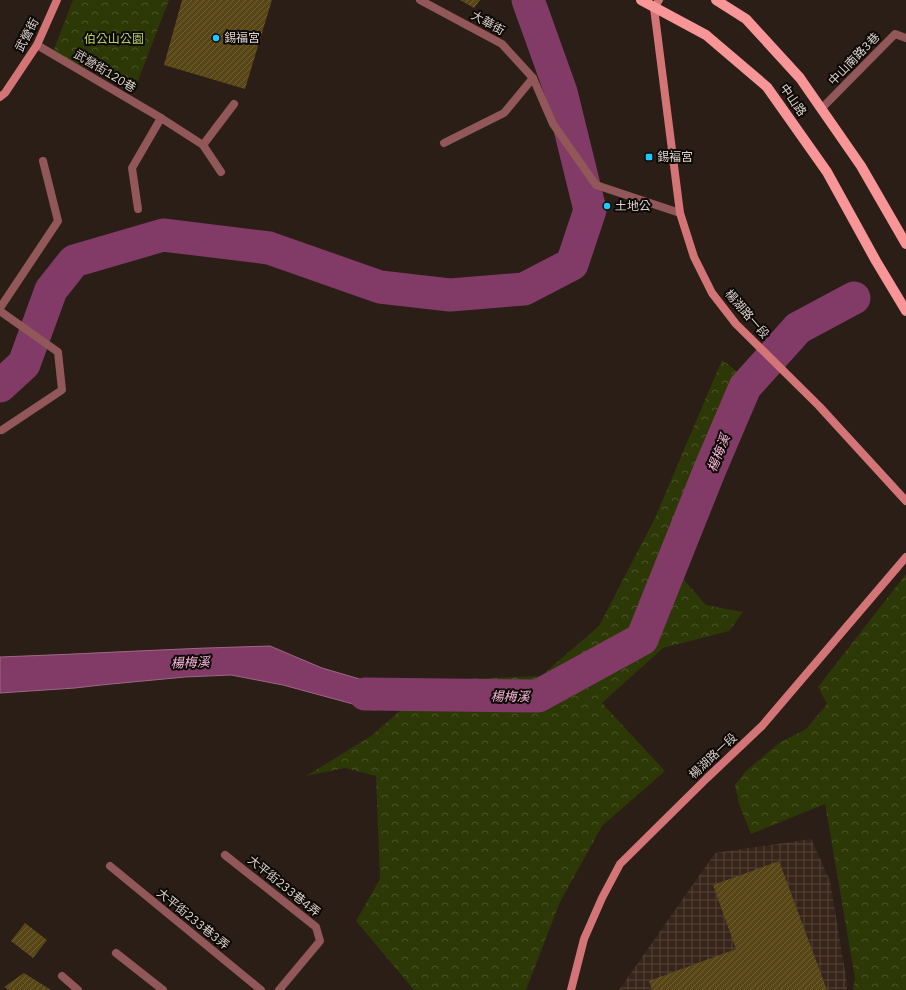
<svg xmlns="http://www.w3.org/2000/svg" width="906" height="990" font-family="'IBM Plex Sans','Noto Sans TC',sans-serif">
<style>
.industrial{fill:url(#industrial-grid)}
.forest{fill:url(#forest-crowns)}
.water{fill:#823a66;stroke:#9d6886}
.lines{fill:none;stroke-linecap:round;stroke-linejoin:round}
.river{stroke:#823a66;stroke-width:33}
.building{fill:url(#building-hatch)}
.lane{stroke:#925758;stroke-width:8}
.street{stroke:#925758;stroke-width:8}
.secondary{stroke:#d37577;stroke-width:8}
.primary{stroke:#f89697;stroke-width:10}
.poi-dot{fill:#1cc9fc;stroke:#0e0906;stroke-width:1.5}
.labels{text-anchor:middle;stroke-width:4;stroke-linejoin:round;paint-order:stroke}
.street-label{font-size:12px;fill:#ddd5cf;stroke:#0e0906}
.poi-label{font-size:12px;fill:#ddd5cf;stroke:#0e0906;text-anchor:start}
.park-label{font-size:12px;fill:#b5d363;stroke:#0e0906}
.water-label{font-size:13px;font-style:italic;fill:#f9b8db;stroke:#0e0906}
</style>
<defs>
<pattern id="industrial-grid" width="8" height="8" patternUnits="userSpaceOnUse"><rect width="8" height="8" fill="#37251a"/><path d="M0 4h8M4 0v8" fill="none" stroke="#54443a"/></pattern>
<pattern id="forest-crowns" width="20" height="18" patternUnits="userSpaceOnUse"><rect width="20" height="18" fill="#2c3805"/><path d="M2 6a3 3 0 1 1 6 0M12 15a3 3 0 1 1 6 0" fill="none" stroke="#4a5428"/></pattern>
<pattern id="building-hatch" width="6" height="6" patternUnits="userSpaceOnUse"><rect width="6" height="6" fill="#584617"/><path d="M-1 1l2-2M0 6l6-6M5 7l2-2" fill="none" stroke="#706038"/></pattern>
</defs>
<rect width="100%" height="100%" fill="#2a1e16"/>
<!-- industrial -->
<path class="industrial" d="M811 839 830 881 847 984V990H619L715 853Z"/>
<!-- forest -->
<g class="forest">
<path d="M73 0H169L134 91 53 52Z"/>
<path d="M722 360 739 373 663 556 706 605 743 612 729 631 663 648 602 703 665 771 602 826 560 902 526 990H414L356 921 380 879 376 776 345 768 306 776 371 736 435 680 541 676 599 626 655 518Z"/>
<path d="M906 574V990H853L855 978 825 804 751 834 739 804 735 785 746 771 779 743 806 729 827 704 818 687Z"/>
</g>
<!-- water -->
<path class="water" d="M270 646 322 668 411 694 375 710 283 685 231 675 185 677 101 685 75 688 0 693V657C90 654 180 648 270 646Z"/>
<g class="lines">
<!-- river -->
<g class="river">
<path d="M0 386 24 364 51 290 74 261 163 235 269 248 380 287 450 295 524 289 572 264 590 210 561 92 528 0"/>
<path d="M365 694 538 696 642 639 710 469 745 387 798 328 854 298"/>
</g>
</g>
<!-- building -->
<g class="building">
<path d="M182 0H272L245 89 164 65Z"/>
<path d="M460 0H480L474 8Z"/>
<path d="M779 861 827 990H652L649 981 736 949 713 885Z"/>
<path d="M25 923 47 940 33 958 11 941Z"/>
<path d="M24 973 51 990H9L4 987Z"/>
</g>
<g class="lines">
<!-- lane -->
<g class="lane">
<path d="M37 45 161 118 203 145 234 104"/>
<path d="M444 143 504 113 533 78"/>
<path d="M203 145 221 172"/>
<path d="M138 209 132 168 161 118"/>
<path d="M0 308 58 221 43 161"/>
<path d="M0 311 58 352 62 390 2 430"/>
<path d="M110 866 261 990"/>
<path d="M116 953 163 990"/>
<path d="M62 976 78 990"/>
</g>
<!-- street -->
<g class="street">
<path d="M420 0 502 44 533 78 553 124 596 185 680 213"/>
<path d="M822 108 895 34 906 38"/>
<path d="M225 855 316 927 320 941 279 990"/>
</g>
<!-- secondary -->
<g class="secondary">
<path d="M659 0 654 8 680 213 694 257 712 293 736 324 819 406 906 501"/>
<path d="M0 97 5 93 37 45 57 0"/>
<path d="M571 990 584 939 602 898 620 864 707 778 762 726 906 557"/>
</g>
<!-- primary -->
<g class="primary">
<path d="M641 0 706 35 767 87 827 172 876 261 906 311"/>
<path d="M716 0 746 19 800 78 861 166 906 244"/>
</g>
</g>
<!-- markers -->
<g class="poi-dot">
<circle cx="216" cy="38" r="4"/>
<rect x="645" y="153" width="8" height="8" rx="2"/>
<circle cx="607" cy="206" r="4"/>
</g>
<g class="labels">
<!-- street labels -->
<g class="street-label">
<text transform="translate(488 23) rotate(29)" y="4">大華街</text>
<text transform="translate(27 35) rotate(-62)" y="4">武營街</text>
<text transform="translate(854 59) rotate(-46)" y="4">中山南路3巷</text>
<text transform="translate(105 71) rotate(31)" y="4">武營街120巷</text>
<text transform="translate(793 100) rotate(55)" y="4">中山路</text>
<text transform="translate(747 314) rotate(49)" y="4">楊湖路一段</text>
<text transform="translate(713 756) rotate(-43)" y="4">楊湖路一段</text>
<text transform="translate(284 886) rotate(39)" y="4">大平街233巷4弄</text>
<text transform="translate(193 919) rotate(39)" y="4">大平街233巷3弄</text>
</g>
<!-- poi labels -->
<g class="poi-label">
<text x="224" y="42">錫福宮</text>
<text x="657" y="161">錫褔宮</text>
<text x="615" y="210">土地公</text>
</g>
<!-- park labels -->
<g class="park-label">
<text x="114" y="43">伯公山公園</text>
</g>
<!-- water labels -->
<g class="water-label">
<text transform="translate(718 453) rotate(-68)" y="5">楊梅溪</text>
<text transform="translate(190 662) rotate(-2)" y="5">楊梅溪</text>
<text transform="translate(510 696) rotate(1)" y="5">楊梅溪</text>
</g>
</g>
</svg>
